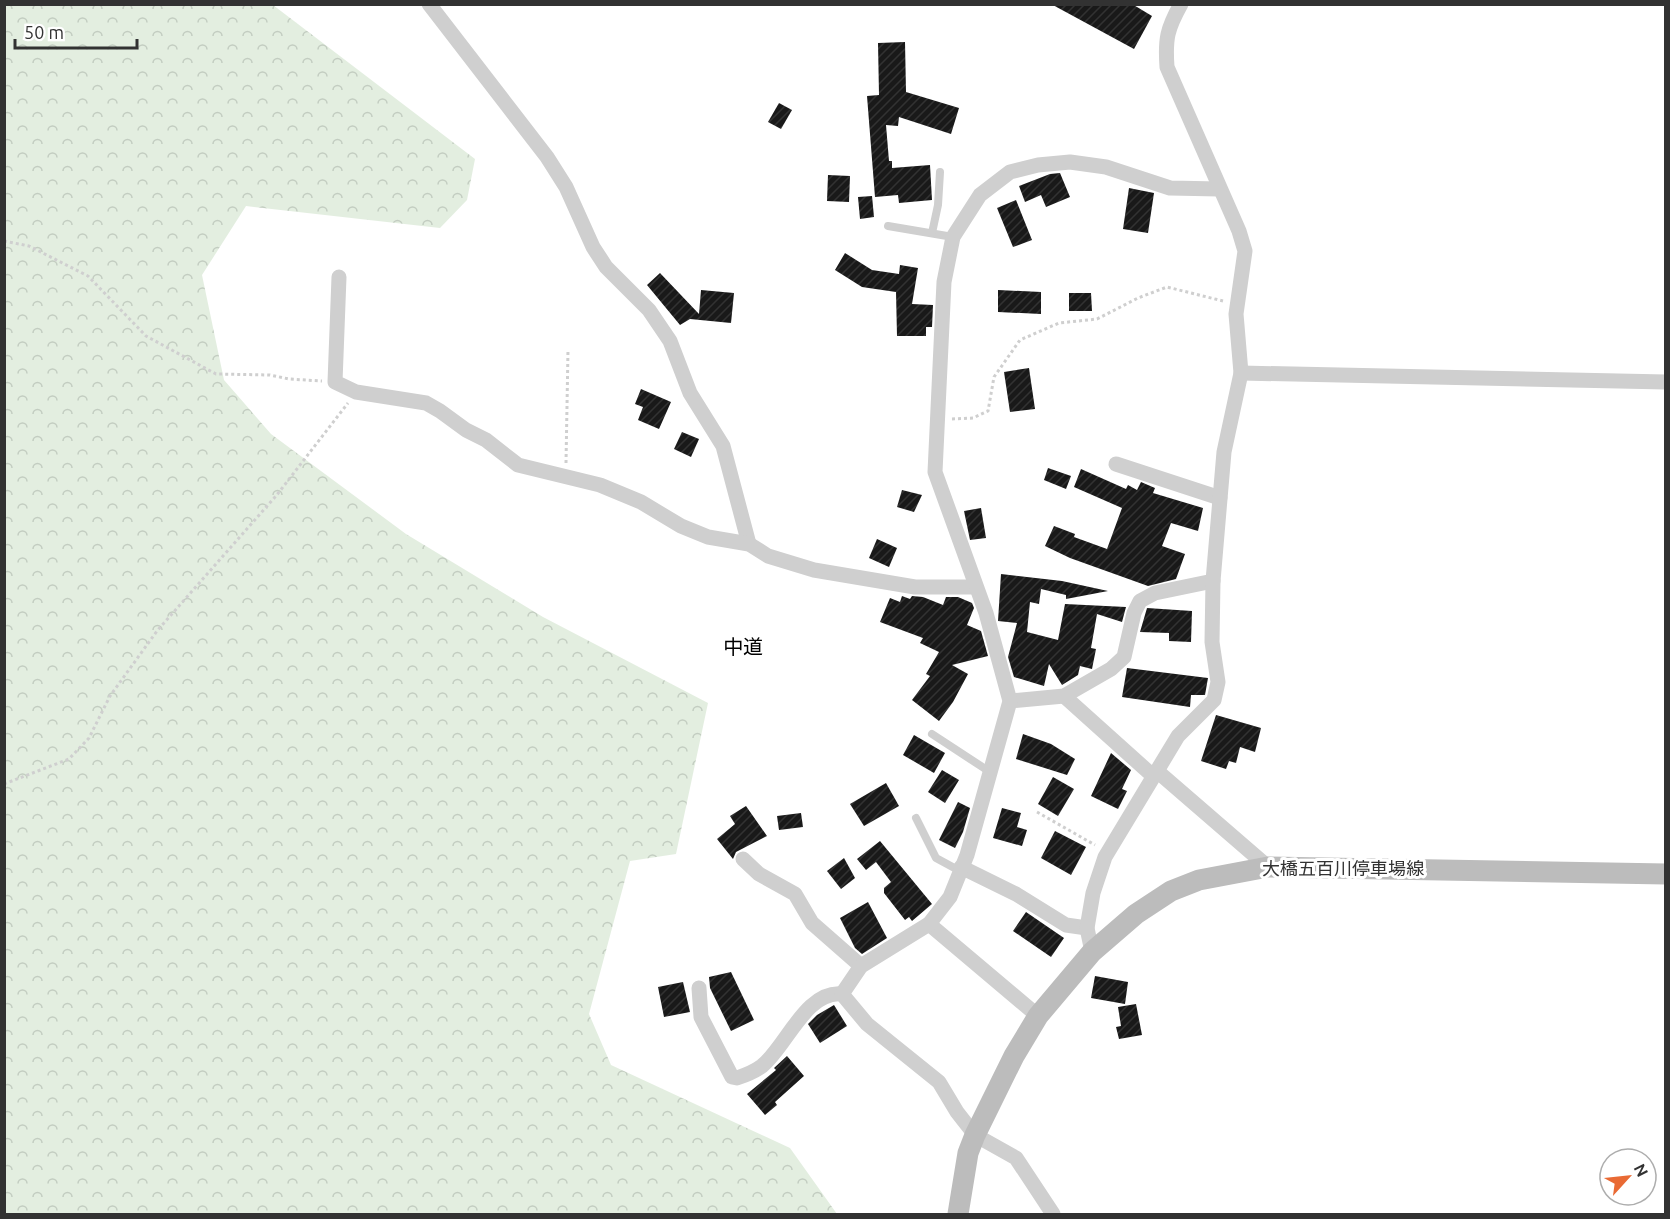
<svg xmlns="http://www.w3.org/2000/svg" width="1670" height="1219" font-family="Ubuntu,'Noto Sans JP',sans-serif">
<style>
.forest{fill:url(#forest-crowns)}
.building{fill:url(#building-hatch)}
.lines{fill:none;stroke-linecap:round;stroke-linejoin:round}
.path{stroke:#cfcfcf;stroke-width:3;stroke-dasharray:3 3;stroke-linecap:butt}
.lane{stroke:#cfcfcf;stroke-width:8}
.street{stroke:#cfcfcf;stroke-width:15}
.secondary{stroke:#bcbcbc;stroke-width:21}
.labels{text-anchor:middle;stroke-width:6;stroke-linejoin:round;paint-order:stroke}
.street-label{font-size:18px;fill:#323232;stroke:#fff}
.neighbourhood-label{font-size:20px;fill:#000;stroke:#fff}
</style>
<defs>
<pattern id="forest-crowns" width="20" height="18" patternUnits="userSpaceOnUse" patternTransform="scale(1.5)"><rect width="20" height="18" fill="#e3eee0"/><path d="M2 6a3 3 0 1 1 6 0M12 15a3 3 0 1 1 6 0" fill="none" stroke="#c3cdc1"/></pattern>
<pattern id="building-hatch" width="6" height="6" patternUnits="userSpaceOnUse" patternTransform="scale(1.5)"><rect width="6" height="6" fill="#191919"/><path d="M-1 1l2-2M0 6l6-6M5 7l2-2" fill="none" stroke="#323232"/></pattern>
</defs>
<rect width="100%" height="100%" fill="#fff"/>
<!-- forest -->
<path class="forest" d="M5 4 273 5 475 159 467 200 440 228 246 206 202 275 224 380 271 434 406 534 543 617 708 703 676 854 630 861 589 1014 611 1065 790 1148 837 1214H5Z"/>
<!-- building -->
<g class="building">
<path d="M1051 4H1132L1152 16 1134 49Z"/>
<path d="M905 42 906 92 959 108 951 134 899 117 898 126 886 125 889 161H892V168L930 165 932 200 899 203 898 195 875 197 867 96 879 95 878 43Z"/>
<path d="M779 103 792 110 781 129 768 122Z"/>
<path d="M1060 173 1070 197 1046 207 1041 195 1025 202 1019 186 1050 174Z"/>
<path d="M828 175 850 176 849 202 827 201Z"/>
<path d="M1129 188 1154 193 1148 233 1123 229Z"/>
<path d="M872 196 874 217 860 219 858 197Z"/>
<path d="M1016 200 1032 240 1013 247 997 208Z"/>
<path d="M845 253 872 270 899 274 900 265 918 268 912 304 933 305 932 327H926V336H897L896 292 862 287 835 270Z"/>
<path d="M660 273 699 314 701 290 734 293 731 323 690 319 680 325 647 285Z"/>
<path d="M998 290 1041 292V314L998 312Z"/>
<path d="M1069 293H1091L1092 311H1069Z"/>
<path d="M1029 368 1035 409 1010 412 1004 372Z"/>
<path d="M641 389 671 402 659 429 638 420 643 407 635 404Z"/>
<path d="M682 432 699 439 691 457 674 449Z"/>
<path d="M1048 468 1071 476 1066 489 1044 480Z"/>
<path d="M1081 469 1126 489 1128 485 1137 490 1141 482 1155 488 1153 493 1203 508 1198 531 1171 523 1162 546 1185 554 1176 579 1148 586 1070 558 1045 546 1054 526 1075 534 1074 537 1107 549 1122 508 1074 487Z"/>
<path d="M902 490 922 495 914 512 897 507Z"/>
<path d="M981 508 986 538 970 540 964 511Z"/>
<path d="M877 539 897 548 889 567 869 558Z"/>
<path d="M1001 574 1062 581 1108 591 1066 599V595L1041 589 1039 604 1030 602 1027 632 1058 640 1065 604 1126 607 1122 622 1097 614 1091 648 1096 649 1092 669 1080 666 1078 675 1062 685 1049 664 1044 686 1014 677 1008 657 1017 623 998 621Z"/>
<path d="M902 596 910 599 912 596 923 597 943 605 946 597H958L972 603 974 608 967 625 981 631 988 656 952 665 968 674 953 702 939 721 912 700 930 676 926 674 939 652 920 643 923 638 880 622 890 598 900 602Z"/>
<path d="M1147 608 1192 611 1191 642 1169 641V633L1140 632Z"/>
<path d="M1127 668 1208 678 1205 695H1191L1190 707 1122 697Z"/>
<path d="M1216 715 1261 728 1255 752 1240 747 1236 763 1229 761 1226 769 1201 761Z"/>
<path d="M1023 734 1051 744 1075 759 1067 775 1016 759Z"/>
<path d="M914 735 945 753 934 773 903 755Z"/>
<path d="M1111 753 1131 770 1122 789 1127 791 1118 809 1091 796Z"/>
<path d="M942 770 959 780 945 803 928 792Z"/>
<path d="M1053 777 1074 789 1058 816 1038 804Z"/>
<path d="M886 783 899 806 864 826 850 804Z"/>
<path d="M958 802 970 808 963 832 955 848 939 840Z"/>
<path d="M746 806 767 836 736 852 733 859 717 839 735 824 730 816Z"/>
<path d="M1002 808 1021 813 1017 827 1027 830 1022 846 993 838Z"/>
<path d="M801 813 803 827 779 830 777 816Z"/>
<path d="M1055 831 1086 847 1071 875 1041 858Z"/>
<path d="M880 841 932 904 912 921 909 917 905 920 884 893V888L891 882 876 862 866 870 857 859Z"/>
<path d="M844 858 855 878 841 889 827 871Z"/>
<path d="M868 902 887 938 862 954 855 948 840 918Z"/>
<path d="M1026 912 1064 938 1051 957 1013 931Z"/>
<path d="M731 972 754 1020 731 1031 710 988 709 977Z"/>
<path d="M1095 976 1128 982 1125 1004 1091 998Z"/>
<path d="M683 982 690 1012 664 1017 658 987Z"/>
<path d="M1136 1004 1142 1035 1119 1039 1116 1027 1121 1026 1118 1007Z"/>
<path d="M834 1005 847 1026 820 1043 808 1024 817 1015Z"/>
<path d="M787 1056 804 1076 775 1102 777 1105 765 1115 747 1094 776 1070 774 1068Z"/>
</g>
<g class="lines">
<!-- path -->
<g class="path">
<path d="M4 241 29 246 88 276 146 336 216 374 270 375 289 379 322 381"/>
<path d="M952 419 973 418 988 411 994 377 1020 340 1059 323 1097 319 1138 298 1167 287 1223 301"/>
<path d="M566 463 568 350"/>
<path d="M4 784 69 759 89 738 110 696 157 631 276 496 348 403"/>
<path d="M1037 812 1095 845"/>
</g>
<!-- lane -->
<g class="lane">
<path d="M888 226 953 237"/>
<path d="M932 233 938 205 940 172"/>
<path d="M932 734 990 772"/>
<path d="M916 818 936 858 960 871"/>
</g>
<!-- street -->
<g class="street">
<path d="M429 4 547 157 566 187 593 247 606 267 649 310 670 341 690 393 723 446 749 544"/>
<path d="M339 277 335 382 356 392 426 403 440 411 466 430 486 440 518 465 600 485 641 502 681 526 708 537 749 544 768 556 814 570 915 587H975"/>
<path d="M1241 373 1666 382"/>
<path d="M1116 464 1220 498"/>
<path d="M1064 696 1153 776"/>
<path d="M1010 701 1064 696 1111 669 1124 657 1134 613 1140 601 1155 593 1213 581"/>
<path d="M1157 771 1268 867"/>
<path d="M743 859 759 874 795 894 812 923 861 966"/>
<path d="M961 867 1016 894 1066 925 1087 928"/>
<path d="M929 924 1038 1016"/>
<path d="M1092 952 1087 928 1093 893 1105 857 1178 736 1214 700 1218 682 1212 642 1213 581 1224 452 1241 373 1236 314 1245 251 1239 231 1167 67C1165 39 1167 29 1181 4"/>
<path d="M699 988 701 1017 732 1077 737 1078C746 1075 754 1072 762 1066 786 1047 806 990 842 994"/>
<path d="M1053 1214 1016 1158 975 1135 957 1112 939 1082 867 1024 842 994 861 966 929 924 950 897 967 855 1010 701 986 613 935 472 944 282 953 237 980 195 1010 172 1038 165 1070 162 1106 167 1170 188 1219 189"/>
</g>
<!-- secondary -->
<path class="secondary" d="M958 1214 968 1153 975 1135 1014 1056 1038 1016 1092 952 1136 914 1171 891 1199 880 1268 867 1666 874"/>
</g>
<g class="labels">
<!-- street labels -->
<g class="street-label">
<text x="1343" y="875">大橋五百川停車場線</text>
</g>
<!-- neighbourhood labels -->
<g class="neighbourhood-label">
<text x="743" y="654">中道</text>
</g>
</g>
<!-- border -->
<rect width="1670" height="1219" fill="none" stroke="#323232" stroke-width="12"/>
<!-- north arrow -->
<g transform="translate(1628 1177) rotate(63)"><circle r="28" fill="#ffffff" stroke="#adadad" stroke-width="1.5"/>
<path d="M0-4.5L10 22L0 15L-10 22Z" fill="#e96a34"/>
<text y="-9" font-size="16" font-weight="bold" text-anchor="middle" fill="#323232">N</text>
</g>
<!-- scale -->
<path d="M15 39v9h122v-9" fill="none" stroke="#323232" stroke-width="3"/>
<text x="24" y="39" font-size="18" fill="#323232" stroke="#ffffff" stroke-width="4.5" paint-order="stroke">50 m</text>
</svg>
